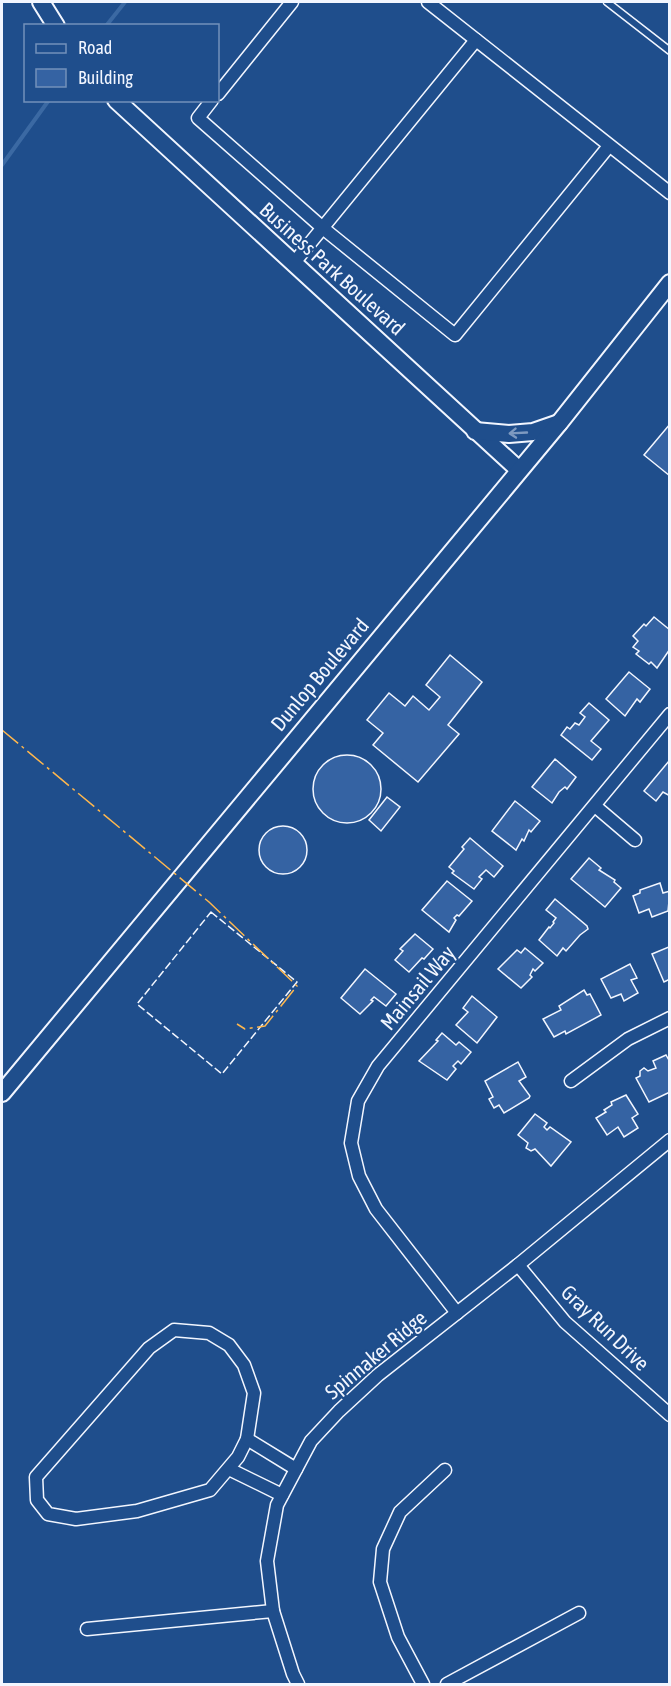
<svg xmlns="http://www.w3.org/2000/svg" width="671" height="1686" font-family="'Asap Condensed',sans-serif">
<style>
.lines{fill:none;stroke-linecap:round;stroke-linejoin:round}
.stream{stroke:#3b69a3;stroke-width:4}
.building{fill:#3563a3;stroke:#f2f6ff;stroke-width:1.5}
.lane-casing{stroke:#f2f6ff;stroke-width:9}
.street-casing{stroke:#f2f6ff;stroke-width:15}
.secondary-casing{stroke:#f2f6ff;stroke-width:20}
.lane{stroke:#1f4e8c;stroke-width:6}
.street{stroke:#1f4e8c;stroke-width:12}
.secondary{stroke:#1f4e8c;stroke-width:16}
.fence{stroke:#f2f6ff;stroke-width:1.5;stroke-dasharray:8 3;stroke-linecap:butt}
.power{stroke:#ffb74d;stroke-width:1.5;stroke-dasharray:21 4.5 3 4.5;stroke-linecap:butt}
.oneway{stroke:#7e9ac0}
.labels{text-anchor:middle;stroke-width:4.5;stroke-linejoin:round;paint-order:stroke}
.street-label{font-size:21px;fill:#f2f6ff;stroke:#1f4e8c}
</style>
<rect width="100%" height="100%" fill="#1f4e8c"/>
<g class="lines">
<!-- stream -->
<g class="stream">
<path d="M106 26 125 2"/>
<path d="M2 165 49 100"/>
</g>
</g>
<!-- building -->
<g class="building">
<path d="M670 424V476L644 455Z"/>
<path d="M654 617 670 630V649L657 668 651 662 649 664 636 654 639 651 633 647 638 641 633 636 644 624 646 626Z"/>
<path d="M450 655 482 682 448 725 459 734 418 782 373 745 383 733 367 720 389 693 405 706 413 696 429 710 440 697 426 685Z"/>
<path d="M629 672 650 689 640 702 637 699 625 716 606 699Z"/>
<path d="M589 703 609 720 591 741 601 749 592 760 561 735 567 727 570 729 575 723 579 725 585 717 580 713Z"/>
<circle cx="347" cy="789" r="34"/>
<path d="M555 759 576 777 567 789 565 787 559 792 552 803 532 787Z"/>
<path d="M669 761 670 796 663 792 656 801 644 791Z"/>
<path d="M387 797 400 807 381 831 369 820Z"/>
<path d="M515 801 540 821 531 832 529 830 524 841 522 839 516 850 492 831Z"/>
<circle cx="283" cy="850" r="24"/>
<path d="M470 838 503 866 494 877 486 870 479 877 482 879 474 889 452 873 454 871 449 867 464 849 462 847Z"/>
<path d="M589 858 601 868 599 870 615 880 614 882 621 888 605 907 571 879Z"/>
<path d="M447 881 472 901 459 916 457 915 454 918 456 920 449 932 422 910Z"/>
<path d="M660 883 663 893 670 891 668 911 652 917 649 909 639 913 633 896 640 893V890Z"/>
<path d="M555 899 587 926 588 929 580 935 566 951 563 948 557 956 539 940 549 927 550 928 554 923 553 922 556 918 546 910Z"/>
<path d="M415 934 433 949 424 959 422 958 409 972 395 960 403 951 400 949Z"/>
<path d="M670 945V979L664 982 652 954 669 947Z"/>
<path d="M525 948 543 963 535 971 533 969 530 975 532 977 521 988 498 969 517 950 521 953Z"/>
<path d="M630 964 637 978 631 980 638 993 624 1001 621 994 611 998 601 979Z"/>
<path d="M365 969 396 994 386 1006 374 997 371 1000 373 1001 360 1014 341 998Z"/>
<path d="M584 990 587 995 590 994 601 1015 566 1034 565 1031 554 1037 543 1019 561 1010 559 1006Z"/>
<path d="M472 996 497 1017 477 1043 456 1025 468 1012 463 1008Z"/>
<path d="M442 1033 456 1045 459 1042 471 1052 461 1064 458 1061 453 1066 456 1069 447 1080 419 1061 438 1041 436 1040Z"/>
<path d="M666 1055 670 1062V1092L649 1102 636 1078 640 1076V1071L644 1068 648 1071 656 1068 653 1061Z"/>
<path d="M518 1062 526 1077 519 1081 530 1096 529 1098 504 1113 499 1105 494 1108 489 1099 493 1097 485 1081Z"/>
<path d="M626 1095 638 1114 632 1118 638 1128 624 1137 618 1127 607 1135 596 1118 606 1112 604 1110 612 1105 611 1102Z"/>
<path d="M535 1114 547 1123 544 1127 547 1130 550 1127 571 1142 551 1166 535 1149 531 1151 526 1148 528 1143 518 1135Z"/>
</g>
<g class="lines">
<!-- lane casing -->
<g class="lane-casing">
<path id="lane" d="M607 2 670 51"/>
</g>
<!-- street casing -->
<g class="street-casing">
<g id="street">
<path d="M428 2 670 193"/>
<path d="M218 94 292 2"/>
<path d="M212 100 198 118 324 229 455 335 609 146"/>
<path d="M293 264 476 40"/>
<path d="M595 806 635 840"/>
<path d="M571 1081 628 1039 670 1018"/>
<path d="M518 1265 565 1322 670 1415"/>
<path d="M457 1313 376 1209 359 1176 351 1143 358 1101 378 1066 670 714"/>
<path d="M174 1330 209 1333 229 1345 244 1365 254 1393 247 1439 238 1457 210 1490 137 1511 76 1519 48 1514 37 1500 36 1477 149 1348Z"/>
<path d="M247 1439 296 1469"/>
<path d="M229 1469 282 1495"/>
<path d="M87 1629 273 1611"/>
<path d="M298 1684 293 1674 273 1611 267 1561 277 1505 311 1441 339 1411 378 1375 518 1265 670 1140"/>
<path d="M423 1684 398 1637 380 1582 383 1549 400 1512 445 1470"/>
<path d="M447 1684 579 1613"/>
</g>
</g>
<!-- secondary casing -->
<g class="secondary-casing">
<g id="secondary">
<path d="M41 2 56 26"/>
<path d="M116 100 519 470"/>
<path d="M475 431 509 434 533 432 559 423"/>
<path d="M2 1093 560 422 670 283"/>
</g>
</g>
<!-- lane -->
<use href="#lane" class="lane"/>
<!-- street -->
<use href="#street" class="street"/>
<!-- secondary -->
<use href="#secondary" class="secondary"/>
<!-- fence -->
<path class="fence" d="M211 912 297 982 222 1074 137 1004Z"/>
<!-- power -->
<path class="power" d="M2 730 209 902 297 986 265 1026 245 1029 237 1024"/>
</g>
<!-- one-way arrows -->
<defs><path id="oneway-shaft" d="M-6 0H5M1.5-3L5.5 0L1.5 3" fill="none" stroke-width="1.6" stroke-linecap="round" stroke-linejoin="round" transform="scale(1.5)"/></defs>
<use class="oneway" href="#oneway-shaft" transform="translate(518 433) rotate(177)"/>
<g class="labels">
<!-- street labels -->
<g class="street-label">
<text transform="translate(332 269) rotate(42)" y="7">Business Park Boulevard</text>
<text transform="translate(320 675) rotate(-50)" y="7">Dunlop Boulevard</text>
<text transform="translate(418 988) rotate(-50)" y="7">Mainsail Way</text>
<text transform="translate(605 1328) rotate(44)" y="7">Gray Run Drive</text>
<text transform="translate(376 1355) rotate(-40)" y="7">Spinnaker Ridge</text>
</g>
</g>
<!-- border -->
<rect width="671" height="1686" fill="none" stroke="#f2f6ff" stroke-width="6"/>
<!-- legend -->
<rect x="24" y="24" width="195" height="78" fill="#1f4e8c" stroke="#7391ba" stroke-width="1.5"/>
<rect x="36" y="44" width="30" height="9" fill="#1f4e8c" stroke="#7391ba" stroke-width="1.5"/>
<text x="78" y="54" font-size="18" fill="#f2f6ff">Road</text>
<rect x="36" y="69" width="30" height="18" fill="#3563a3" stroke="#7391ba" stroke-width="1.5"/>
<text x="78" y="84" font-size="18" fill="#f2f6ff">Building</text>
</svg>
